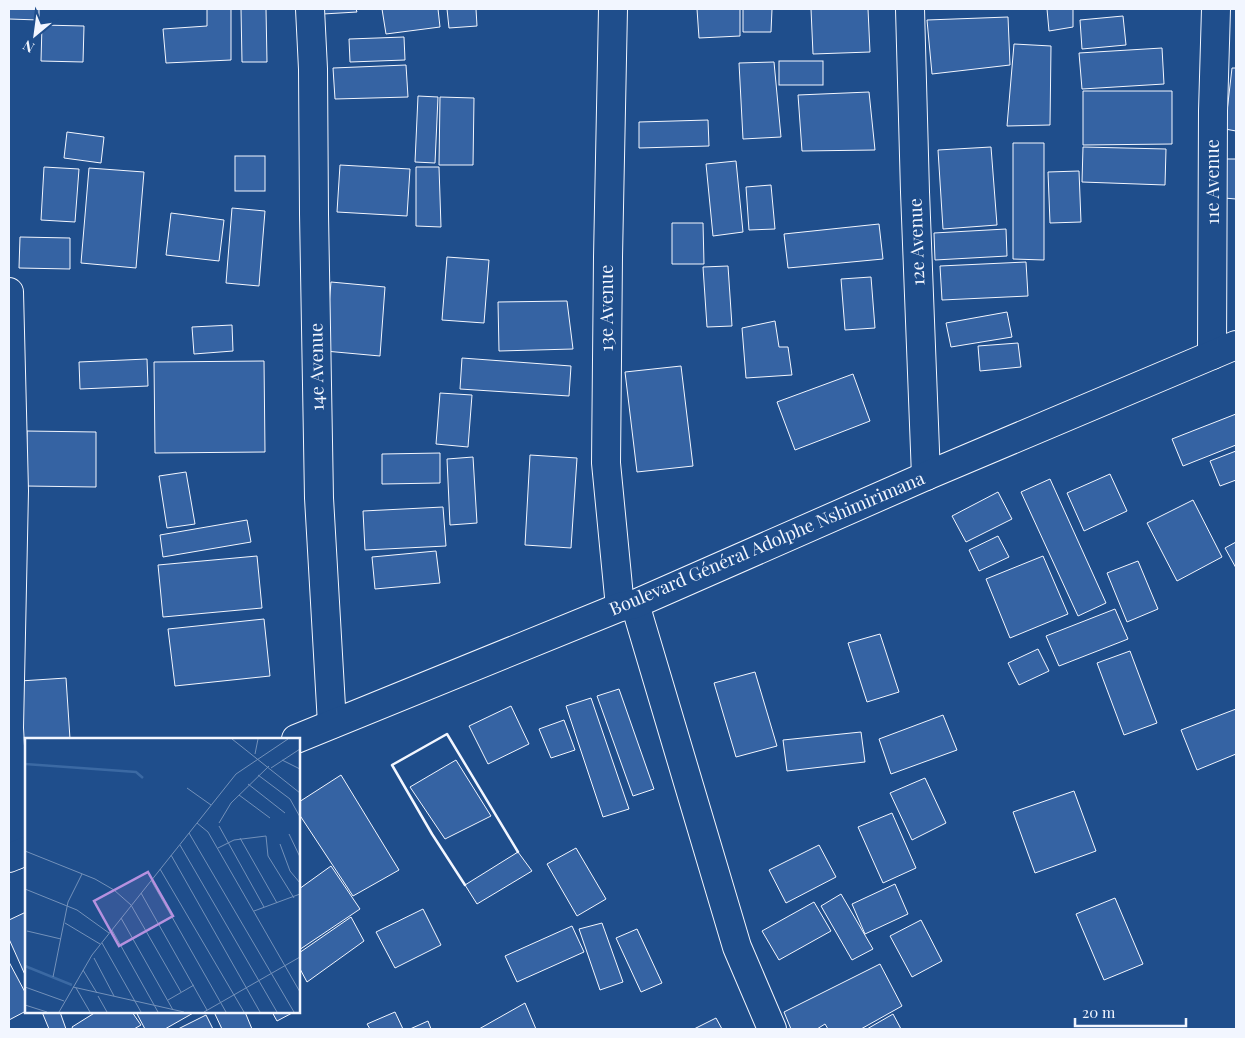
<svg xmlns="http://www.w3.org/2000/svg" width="1245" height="1038" font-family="'Playfair Display',serif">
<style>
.building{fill:#3563a3;stroke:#f2f6ff}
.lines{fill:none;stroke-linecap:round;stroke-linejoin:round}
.minor-casing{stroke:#f2f6ff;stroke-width:30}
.primary-casing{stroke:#f2f6ff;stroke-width:30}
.minor{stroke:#1f4e8c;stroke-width:28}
.primary{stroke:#1f4e8c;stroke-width:28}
.wall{stroke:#f2f6ff;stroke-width:2.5}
.labels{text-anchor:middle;stroke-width:4;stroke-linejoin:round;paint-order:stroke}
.street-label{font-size:18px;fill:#f2f6ff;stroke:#1f4e8c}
.inset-river{fill:none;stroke:#3b69a3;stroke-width:2.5}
.inset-road{fill:none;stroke:#7391ba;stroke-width:1}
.view{fill:#b691df;fill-opacity:0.15;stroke:#b691df;stroke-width:2.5}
.inset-edge{fill:none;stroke:#f2f6ff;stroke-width:2.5}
</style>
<rect width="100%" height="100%" fill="#1f4e8c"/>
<!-- building -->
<g class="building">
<path d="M9 9H39V20L9 19Z"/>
<path d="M207 9H231V60L166 63 163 29 207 26Z"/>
<path d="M241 9H266L267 62H242Z"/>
<path d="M323 9H356L357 12 323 14Z"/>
<path d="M382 9H438L440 27 386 34Z"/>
<path d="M447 9H476L477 26 449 28Z"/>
<path d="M697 9H740V36L699 38Z"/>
<path d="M743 9H772L771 32H743Z"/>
<path d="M811 9H868L870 52 813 54Z"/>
<path d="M1047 9H1073V27L1049 31Z"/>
<path d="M1123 16 1126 45 1082 49 1080 20Z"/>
<path d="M1008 17 1010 65 932 74 927 20Z"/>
<path d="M42 25 84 26 83 62 41 61Z"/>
<path d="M404 37 405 60 350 62 349 39Z"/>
<path d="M1014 44 1051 46 1050 125 1007 126Z"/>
<path d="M1162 48 1164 84 1082 89 1079 53Z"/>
<rect x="779" y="61" width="44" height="24"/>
<path d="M774 62 781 137 743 139 739 63Z"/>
<path d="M406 65 408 97 335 99 333 68Z"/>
<path d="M1232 68H1236V131L1225 129Z"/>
<path d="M1083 91H1172V144L1083 145Z"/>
<path d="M869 92 875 150 802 151 798 95Z"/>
<path d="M418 96 438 97 435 163 415 162Z"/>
<path d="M440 97 474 98 473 165H439Z"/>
<path d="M708 120 709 146 639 148V122Z"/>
<path d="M67 132 104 137 101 163 64 158Z"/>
<path d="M1013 143H1044V260L1013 259Z"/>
<path d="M991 147 997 225 943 229 938 150Z"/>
<path d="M1083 147 1166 149 1165 185 1082 182Z"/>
<rect x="235" y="156" width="30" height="35"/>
<path d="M1226 159H1236V199L1224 198Z"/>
<path d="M736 161 743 232 713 236 706 164Z"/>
<path d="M340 165 410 169 407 216 337 212Z"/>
<path d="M44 167 79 169 75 222 41 220Z"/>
<path d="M416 167H439L441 227 416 226Z"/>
<path d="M89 168 144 172 136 268 81 263Z"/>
<path d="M1079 171 1081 222 1050 223 1048 172Z"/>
<path d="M771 185 775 229 749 230 746 187Z"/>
<path d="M232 208 265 211 259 286 226 283Z"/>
<path d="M171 213 224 220 219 261 166 255Z"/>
<path d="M672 223H703L704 264H672Z"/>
<path d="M879 224 883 259 788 268 784 234Z"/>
<path d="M1006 229 1007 256 935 260 934 233Z"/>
<path d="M20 237 70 238V269L19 268Z"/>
<path d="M447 257 489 260 484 323 442 320Z"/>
<path d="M1026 262 1028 296 942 300 940 266Z"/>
<path d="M728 266 732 326 707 327 703 267Z"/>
<path d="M871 277 875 328 845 330 841 279Z"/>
<path d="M331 282 385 287 380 356 325 351Z"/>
<path d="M567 301 573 349 499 351 498 302Z"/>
<path d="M1007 312 1012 337 951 347 946 323Z"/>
<path d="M775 321 779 347H788L792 375 746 378 742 328Z"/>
<path d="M232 325 233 351 194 354 192 327Z"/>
<path d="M1018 343 1021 367 980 371 978 346Z"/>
<path d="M462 358 571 366 569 396 460 389Z"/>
<path d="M147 359 148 386 80 389 79 362Z"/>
<path d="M264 361 265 452 155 453 154 362Z"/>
<path d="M681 366 693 466 637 472 625 372Z"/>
<path d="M853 374 870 421 795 450 777 402Z"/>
<path d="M440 393 472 395 468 447 436 444Z"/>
<path d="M1236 414V445L1183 466 1172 439Z"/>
<path d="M27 431 96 432V487L26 486Z"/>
<path d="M1236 451V480L1220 486 1210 461Z"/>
<path d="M440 453V483L382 484V454Z"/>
<path d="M530 455 577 458 571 548 525 545Z"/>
<path d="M473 457 477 523 450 525 447 459Z"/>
<path d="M186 472 195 524 167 528 159 476Z"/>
<path d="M1110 474 1127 511 1084 531 1067 493Z"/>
<path d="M1050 479 1106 603 1078 616 1021 492Z"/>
<path d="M998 492 1012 519 966 542 952 516Z"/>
<path d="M1193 500 1222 557 1177 581 1147 523Z"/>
<path d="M443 507 446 546 365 550 363 511Z"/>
<path d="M247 520 251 542 163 557 160 535Z"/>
<path d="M998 536 1009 557 979 571 969 550Z"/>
<path d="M1236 542V568L1225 548Z"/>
<path d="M436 551 440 583 375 589 372 557Z"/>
<path d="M257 556 262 608 163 617 158 565Z"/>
<path d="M1043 556 1068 614 1010 638 986 579Z"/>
<path d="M1138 561 1158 609 1127 622 1107 573Z"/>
<path d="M1115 609 1128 639 1059 666 1046 636Z"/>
<path d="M264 619 270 676 175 686 168 629Z"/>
<path d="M880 634 899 692 867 702 848 643Z"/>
<path d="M1038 649 1049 671 1019 685 1008 663Z"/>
<path d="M1130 651 1157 723 1124 735 1097 663Z"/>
<path d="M755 672 777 746 736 757 714 683Z"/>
<path d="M66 678 70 739H26V747H24L20 681Z"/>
<path d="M619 689 654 789 633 796 597 696Z"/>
<path d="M591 698 629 809 603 817 566 706Z"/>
<path d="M511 706 529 744 488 764 469 726Z"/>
<path d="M1236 709V754L1197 770 1181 730Z"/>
<path d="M943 715 957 750 891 774 879 739Z"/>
<path d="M564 720 575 750 551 758 539 729Z"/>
<path d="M861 732 865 762 787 771 783 740Z"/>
<path d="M456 760 491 816 445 839 410 787Z"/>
<path d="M341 775 399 870 353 896 299 814V802Z"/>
<path d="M925 778 946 823 912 840 890 793Z"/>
<path d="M1074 791 1096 851 1035 873 1013 812Z"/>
<path d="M892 813 916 868 883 883 858 827Z"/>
<path d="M819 845 836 877 786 903 769 870Z"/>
<path d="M576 848 606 899 577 916 547 864Z"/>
<path d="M518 852 532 871 477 904 465 885Z"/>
<path d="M331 866 360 909 299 950V889Z"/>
<path d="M895 884 908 914 865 934 852 904Z"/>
<path d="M841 894 873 949 852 960 821 906Z"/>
<path d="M1115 898 1143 964 1104 980 1076 914Z"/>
<path d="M814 902 831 931 779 960 762 931Z"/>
<path d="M423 909 441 945 395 968 376 932Z"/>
<path d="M26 912V977L9 939V920Z"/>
<path d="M351 917 364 941 307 982 299 967V953Z"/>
<path d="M921 920 942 961 912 977 890 936Z"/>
<path d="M602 923 623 982 600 990 579 929Z"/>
<path d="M572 926 584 952 517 982 505 956Z"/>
<path d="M637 929 662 983 641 992 616 938Z"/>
<path d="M9 962 26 994V1011L9 1020Z"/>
<path d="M880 964 902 1006 861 1029H828L825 1024 817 1029H791L784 1012Z"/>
<path d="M525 1003 536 1029H479Z"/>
<path d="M42 1012H60L66 1029H49Z"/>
<path d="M96 1012H132L141 1025 134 1029H73L72 1027Z"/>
<path d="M136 1012H195L165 1029H145Z"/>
<path d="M214 1012H245L252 1029H222Z"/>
<path d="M272 1012H294L277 1021Z"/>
<path d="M395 1012 403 1029H370L367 1024Z"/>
<path d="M893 1014 901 1029H867Z"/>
<path d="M206 1015 213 1029H178Z"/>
<path d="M716 1018 722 1029H694Z"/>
<path d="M428 1021 431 1029H410Z"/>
</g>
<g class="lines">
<!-- minor casing -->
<g class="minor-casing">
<g id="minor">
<path d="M310 9 313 69 314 214 319 498 332 724"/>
<path d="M613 9 608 257 606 463 620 607"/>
<path d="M910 9 915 192 926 476"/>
<path d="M9 292 14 491 9 728 16 855"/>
<path d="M1212 355 1213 111 1216 9"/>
<path d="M635 604 737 947 772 1029"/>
</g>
</g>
<!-- primary casing -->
<g class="primary-casing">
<g id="primary">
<path d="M296 739 620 607 635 604 926 476 1236 345"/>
<path d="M9 858 26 851"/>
</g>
</g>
<!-- minor -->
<use href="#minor" class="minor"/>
<!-- primary -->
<use href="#primary" class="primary"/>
<!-- wall -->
<path class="wall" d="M465 885 432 834 392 765 447 734 518 852"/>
</g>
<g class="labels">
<!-- street labels -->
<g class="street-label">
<text transform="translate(1213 182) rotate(-90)" y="6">11e Avenue</text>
<text transform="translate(917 242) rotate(-92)" y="6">12e Avenue</text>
<text transform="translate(607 308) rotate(-90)" y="6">13e Avenue</text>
<text transform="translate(317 367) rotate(-91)" y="6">14e Avenue</text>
<text transform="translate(767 544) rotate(-23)" y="6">Boulevard Général Adolphe Nshimirimana</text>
</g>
</g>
<!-- overview -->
<g transform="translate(25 738)">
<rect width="275" height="275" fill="#1f4e8c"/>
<path class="inset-river" d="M0 26 111 34 118 40M0 228 47 247"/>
<path class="inset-road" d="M207 1 275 55M230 16 233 1M257 22 275 31M246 30 275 11M233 37 265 61 275 79M223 46 260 75M162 50 186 67M214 57 245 80M172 85 183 94 275 254M194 85 206 65 244 28M194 88 239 169M164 95 269 274M264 96 275 119M215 100 252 165M255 106 265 133 275 145M155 107 252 274M193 110 209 102 241 98 243 118 269 160M0 113 70 141 89 152 106 167M146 117 235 274M135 131 219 274M126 142 201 274M0 151 52 172 84 195M116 155 182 272M106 167 156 254M229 173 275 156M96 180 148 272M40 185 75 206M87 192 133 274M2 193 36 201M77 205 116 274M69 220 89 258M58 232 72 255M28 239 43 164 57 136M0 249 39 263M48 249 159 274M51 250 65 274M73 258 82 274M143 262 169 247M0 267 22 274M34 274 67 217 211 36 263 1M179 274 275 219"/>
<path class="view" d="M123 134 148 178 94 208 69 163Z"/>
<rect width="275" height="275" class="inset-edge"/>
</g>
<!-- border -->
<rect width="1245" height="1038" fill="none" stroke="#f2f6ff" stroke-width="20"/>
<!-- north arrow -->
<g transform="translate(35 35) rotate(209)" stroke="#1f4e8c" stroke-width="4" paint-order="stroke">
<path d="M0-4L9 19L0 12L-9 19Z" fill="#f2f6ff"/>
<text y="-8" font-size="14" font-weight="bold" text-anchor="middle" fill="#f2f6ff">N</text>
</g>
<!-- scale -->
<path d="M1075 1018v8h111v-8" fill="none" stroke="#f2f6ff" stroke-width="2.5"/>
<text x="1082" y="1018" font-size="15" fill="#f2f6ff" stroke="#1f4e8c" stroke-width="4" paint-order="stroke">20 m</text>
</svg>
